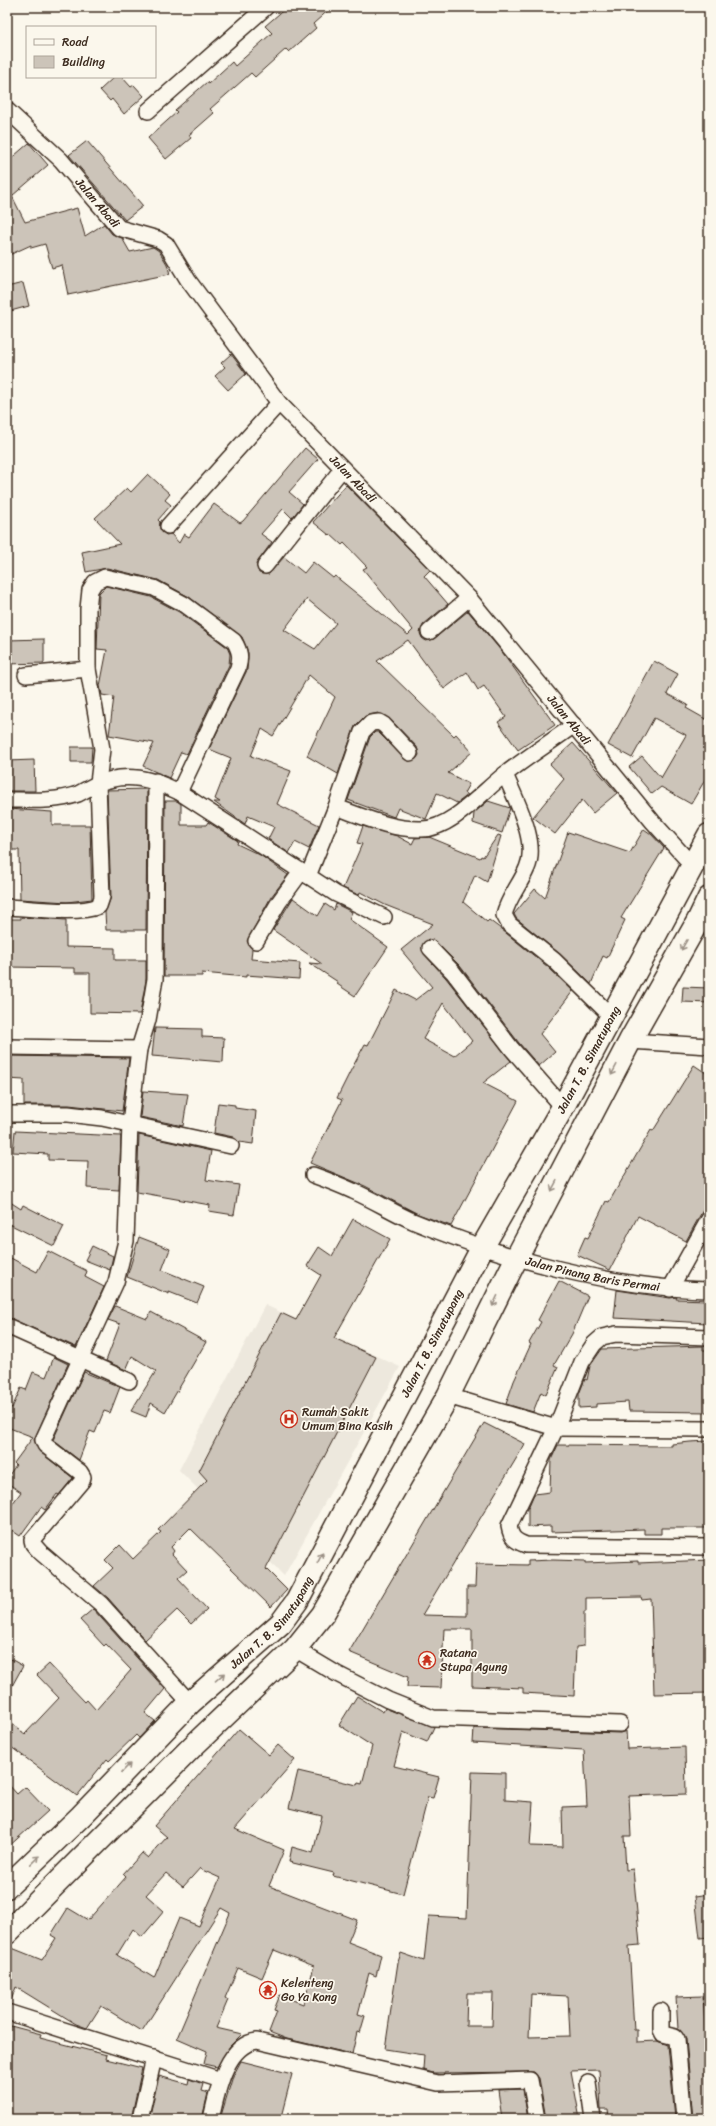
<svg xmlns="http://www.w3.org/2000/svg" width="716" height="2126" font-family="Sriracha,sans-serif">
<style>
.built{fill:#ede8dd}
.building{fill:#ccc4b9;stroke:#3b2a1e;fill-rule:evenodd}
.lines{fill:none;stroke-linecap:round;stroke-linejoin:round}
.street-casing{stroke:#3b2a1e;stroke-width:18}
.primary-casing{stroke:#3b2a1e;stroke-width:25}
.street{stroke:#fbf7ec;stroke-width:15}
.primary{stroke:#fbf7ec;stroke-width:22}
.oneway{stroke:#9b9085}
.labels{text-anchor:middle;stroke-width:3.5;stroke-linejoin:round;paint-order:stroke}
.street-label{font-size:12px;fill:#3b2a1e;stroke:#fbf7ec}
.poi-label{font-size:12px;fill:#3b2a1e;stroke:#fbf7ec;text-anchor:start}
</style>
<rect width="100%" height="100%" fill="#fbf7ec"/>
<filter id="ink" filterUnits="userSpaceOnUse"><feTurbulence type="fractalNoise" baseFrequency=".025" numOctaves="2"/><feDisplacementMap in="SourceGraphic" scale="8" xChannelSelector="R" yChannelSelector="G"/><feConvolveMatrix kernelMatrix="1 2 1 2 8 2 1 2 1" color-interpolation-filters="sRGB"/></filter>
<g filter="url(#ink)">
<!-- built -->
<path class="built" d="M265 1305 400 1367 284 1576 179 1470Z"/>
<!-- building -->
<g class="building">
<path d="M287 7H332L313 24 316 28 289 52 286 49 255 77 251 73 210 109 214 113 189 135 191 138 166 159 148 138 177 112 175 110 207 82 208 84 232 62 235 66 272 33 265 26Z"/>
<path d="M114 77H122L131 87 134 85 144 96 124 114 112 99 110 101 100 90Z"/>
<path d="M87 141 143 206 125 220 69 155Z"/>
<path d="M29 143 48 165 12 196 25 222 77 208 85 236 104 224 112 234 122 238 130 252 153 247 159 251 167 264 170 274 68 295 62 265 52 268 45 244 31 248V245L7 256V162Z"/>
<path d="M23 283 29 306 7 312V287Z"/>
<path d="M231 354 246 374 228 390 215 376 225 367 221 363Z"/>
<path d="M305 448 318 459 289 492 303 504 292 518 283 509 261 534 272 542 256 564 259 573 269 574 284 557 304 573 313 562 333 578 335 576 408 635 413 630 363 569 367 567 344 543 342 545 330 534 329 535 313 522 346 485 430 570 424 576 448 604 423 625 420 633 422 638 426 641 434 639 468 611 503 653 555 725 518 750 498 722 506 717 484 686 478 690 467 672 444 689 408 640 377 661 454 736 456 734 472 752 448 773 469 784 464 793 468 795 460 801 457 803 437 793 426 819 398 808 394 817 348 800 370 737 375 732H378L407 761 416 759 419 755 417 747 390 719 378 713 365 716 355 726 338 774 307 756 335 697 309 675 273 736 262 729 251 756 291 771 277 804 319 825 309 849 295 842 289 853 268 839 274 827 248 816 245 824 214 802H220L215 799 231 758 209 749 247 670 248 653 242 637 189 597 158 580 107 568 86 572 82 552 120 544 95 518 127 488 131 492 148 474 170 494 165 500 171 505 158 520 160 522V529L166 535 171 534 179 543 184 534 189 537 214 504 240 523 243 521ZM307 599 336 623 315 649 284 630Z"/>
<path d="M106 586 151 597 179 612 227 647 230 654 229 665 192 743 187 754 181 752 169 778 143 766 154 743 109 735 114 697 102 695 100 686 107 650 97 649 99 593Z"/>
<path d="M44 639V663L7 664V640Z"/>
<path d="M654 661 678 674 667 694 688 705 686 708 709 721V773L691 804 661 787 652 794 629 767 642 756 661 778 686 735 654 718 632 758 608 745Z"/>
<path d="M573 743 617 793 593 813 582 800 555 834 533 817 564 779 550 764Z"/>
<path d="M71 747H92L91 762H71Z"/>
<path d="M34 760 35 791H7V761Z"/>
<path d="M147 789 146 930H106L105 912 111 897 107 790Z"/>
<path d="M165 801H177L181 804V825H206L208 822 238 841 237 844 260 855 288 875 271 897 247 941 252 949 251 959 300 963 299 979 246 975V977L202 973V976H164Z"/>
<path d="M488 801 510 808 502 833 473 823 474 813Z"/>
<path d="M8 809 52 812V825H90L92 899 67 902 20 899 19 850H9Z"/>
<path d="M363 826 397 836 412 844 415 838 429 837 480 858 481 856 483 857 498 835 501 836 487 882 475 875 463 902 487 922 489 920 501 929 548 967 573 991 540 1034 555 1052 539 1066 519 1043 460 966 436 942 428 939 422 945 424 954 446 978 511 1061 483 1083 518 1101 451 1226 418 1214 365 1186 310 1163 342 1100 337 1098 351 1070 365 1044 368 1045 396 990 415 1000 432 987 401 950 433 924 385 905 360 892 359 895 343 888 362 844 357 843ZM443 1003 472 1041 454 1056 423 1039Z"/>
<path d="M644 829 651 834 664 848 621 918 625 920 607 958 603 956 591 984 560 954 516 918 514 914 535 889 545 898 568 832 630 853Z"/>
<path d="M293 898 318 916 325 904 334 910 336 904 352 912 349 919 388 947 355 996 337 984 338 982 309 963 322 964 273 930Z"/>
<path d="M21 917 66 920V947L115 948V960H146V980L140 1014 90 1013V973H75V968L7 967V919H21Z"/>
<path d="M683 987 709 988V1003L682 1002Z"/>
<path d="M155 1028 202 1029V1037L224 1038 223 1062 152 1056Z"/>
<path d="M7 1056 129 1058 122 1111 69 1105H24V1080L7 1079Z"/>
<path d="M694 1065 709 1075V1199L686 1241 638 1216 610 1270 577 1255 585 1237 588 1238 606 1201 609 1202 651 1130 653 1131Z"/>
<path d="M143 1091 188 1094 183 1126 140 1117Z"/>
<path d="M218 1103 235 1105V1108L256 1111 253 1144 239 1142 233 1137 214 1133Z"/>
<path d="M15 1131 121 1136 119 1190 87 1188 88 1161 48 1160V1154L13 1152Z"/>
<path d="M139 1135 211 1151 206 1180 239 1185 234 1215 209 1211 210 1205 137 1192Z"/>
<path d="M7 1200 21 1209 23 1205 64 1226 54 1246 7 1223Z"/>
<path d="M353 1219 390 1239 334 1338 376 1357 266 1569 287 1590 271 1607 190 1528 171 1547 174 1551 172 1554 187 1570 178 1578 207 1609 191 1624 177 1610 145 1640 108 1598 94 1586 113 1568 105 1560 120 1545 133 1559 161 1532 158 1530 207 1480 199 1471 281 1313 296 1320 321 1275 307 1266 319 1247 332 1256Z"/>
<path d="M139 1237 170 1249 162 1270 204 1287 197 1303 169 1292V1294L127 1277Z"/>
<path d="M92 1246 113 1256 110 1270 85 1260Z"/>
<path d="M48 1251 87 1271 85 1277 104 1287 76 1347 7 1317V1256L37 1272Z"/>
<path d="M559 1281 588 1296 572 1334 554 1365 558 1367 546 1395 541 1392 533 1412 506 1404 514 1381 531 1344 529 1343 541 1322 538 1320Z"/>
<path d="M617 1290 670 1298 677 1297 676 1299 708 1300 707 1323 614 1318Z"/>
<path d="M115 1306 147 1319 151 1312 206 1342 165 1412 151 1403 146 1417 131 1411 156 1371 132 1356 126 1370 106 1361 120 1324 108 1320Z"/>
<path d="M703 1346V1350H709V1412L629 1411 628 1402 596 1404V1407L579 1408V1394L585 1379 587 1380 590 1366 602 1349Z"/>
<path d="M54 1357 68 1364 34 1440 40 1452 73 1478 59 1495 57 1494 45 1510 41 1507 20 1536 7 1527V1511L21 1492 7 1483V1478L16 1465 14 1463 33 1437 7 1427V1406L12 1408 21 1388 26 1390 33 1372 46 1377Z"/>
<path d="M84 1372 120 1387 110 1413 104 1411 95 1433 90 1431 79 1460 53 1440Z"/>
<path d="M484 1423 525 1444 422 1615 467 1616V1587H475L476 1564 528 1565V1561L553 1560 585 1561V1563L638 1561V1563L709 1560V1693L654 1694 651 1599 642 1600 641 1597 586 1598V1612H584V1646L576 1647 574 1696 523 1693V1688L472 1686V1629H444L441 1688 407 1687 408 1677 349 1652Z"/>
<path d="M709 1441V1528H661V1534H644V1529L551 1532V1526L528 1527V1508L534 1494 550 1492 551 1460 558 1445 672 1446V1444L690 1442Z"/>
<path d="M93 1609 165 1689 145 1713 155 1721 139 1738 136 1735 109 1761 107 1759 77 1796 7 1744V1720L25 1734 59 1698 37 1675 49 1664 85 1702 87 1700 96 1710 131 1670 106 1644 104 1646 80 1620Z"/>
<path d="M7 1657 23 1666 7 1695Z"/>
<path d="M357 1696 383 1712 385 1708 434 1727 427 1742 403 1732 394 1766 439 1777 433 1798 428 1797 403 1894 333 1876 334 1873 289 1862 292 1847 313 1853 322 1816 289 1808 298 1771 357 1785 358 1783 362 1784 372 1746 339 1725Z"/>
<path d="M474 1728 620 1733 626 1731 627 1749 685 1747 686 1794 629 1796 631 1836H624L626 1870 633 1869 640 1945 629 1946 634 2030H637V2042L657 2041 668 2045 675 2119H609L608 2110H601L599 2070 571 2071 580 2119H546L539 2078 534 2072 433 2073 423 2070 424 2055 385 2049 398 1962 401 1953 424 1961 429 1916 467 1918 472 1772 505 1773V1800L533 1802 530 1846 563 1847 562 1807 587 1806 584 1750 473 1743ZM467 1993H493L492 2026H466ZM531 1994 568 1996 570 2036 529 2037Z"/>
<path d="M239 1729 269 1755 278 1745 295 1760 235 1829 284 1850 269 1886 357 1920 348 1942 381 1955 376 1976 369 1973 358 2014 365 2016 360 2033 357 2032 352 2054 287 2039 269 2032 277 2011 274 2010 280 1995 303 2004 305 2000 314 1966 274 1950 262 1978 238 1968 225 1998 228 2000 216 2028 242 2034 230 2046 217 2067 204 2064 207 2051 177 2038 230 1913 221 1908 142 2031 101 2006 87 2028 76 2024 16 1987 10 2003H7V1946L42 1960 56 1938 51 1935 68 1908 88 1920 126 1877 123 1874 142 1853 148 1858 167 1837 154 1826ZM201 1867 200 1869 220 1878 199 1926 179 1918 154 1978 117 1955 133 1929 142 1937 164 1911 146 1895 166 1873 183 1887Z"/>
<path d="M7 1783 17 1794 25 1787 48 1811 7 1848Z"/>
<path d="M709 1894V1937L700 1938 695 1896Z"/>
<path d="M703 1996 709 2083V2119H693L686 2039 678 2029 676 1997Z"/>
<path d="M7 2025 41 2034 40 2038 107 2055 106 2059 142 2068 131 2119H7Z"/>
<path d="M241 2061 292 2074 281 2117 273 2115 272 2119H220L233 2076Z"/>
<path d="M159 2076 188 2084 189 2079 203 2084 201 2091 208 2093 202 2119H149Z"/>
<path d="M523 2089 528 2119H502L498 2090Z"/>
</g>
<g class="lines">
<!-- street casing -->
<g class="street-casing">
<g id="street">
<path id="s1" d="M7 110 61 160 119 228 158 239 166 244 188 280 279 403 469 598 653 822 692 865"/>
<path d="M148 111 266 7"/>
<path d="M168 526 279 403"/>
<path d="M265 566 342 469"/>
<path d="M429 632 469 598"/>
<path d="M26 675 88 669"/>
<path d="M505 774C515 799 539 842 527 868 520 885 508 898 504 915L509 924 554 960 611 1016"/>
<path d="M156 781 155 979 148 1020 139 1049 130 1123 126 1241 116 1282 43 1440 45 1445 80 1472 83 1477 82 1481 32 1540 33 1544 40 1552 101 1604 190 1703"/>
<path d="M7 800C30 800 56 802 78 794 84 791 90 787 97 784 127 771 152 779 179 792L336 894 384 917"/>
<path d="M336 807C364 817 392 830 422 829 451 829 482 792 504 775 527 757 551 742 574 725"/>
<path d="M308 876 336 807 362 732 371 723 379 722 384 725 410 753"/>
<path d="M7 907C31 908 78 915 99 906L102 897 98 783 102 749 88 669V609L90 590 95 582 105 577 154 588 184 604 234 641C240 651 241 657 238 668L179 792"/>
<path d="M256 941 279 902 301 872"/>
<path d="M430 948 453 972 512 1049 563 1107"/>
<path d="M630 1041 709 1046"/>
<path d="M7 1047 139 1049"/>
<path d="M8 1114H68L102 1118 231 1146"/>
<path id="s2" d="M313 1175C327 1180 340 1185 353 1191 374 1200 394 1213 415 1222 505 1259 612 1288 709 1290"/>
<path d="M670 1289 709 1219"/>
<path d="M7 1326 129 1381"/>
<path d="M709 1337 616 1334 602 1337 594 1344 582 1362 556 1428 509 1526C511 1538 515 1541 526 1545L709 1547"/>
<path d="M448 1396 556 1428 709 1429"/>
<path d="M295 1649 337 1674 388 1700 433 1718 620 1724"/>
<path d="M661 2011V2030L663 2034 675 2037 677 2040 684 2119"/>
<path d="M7 2012 221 2080"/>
<path d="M588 2083 593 2119"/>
<path d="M140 2119 154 2058"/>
<path d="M211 2119C217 2094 225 2045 257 2041L438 2083 530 2080 537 2119"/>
</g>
</g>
<!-- primary casing -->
<g class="primary-casing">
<g id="primary">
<path id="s3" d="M7 1887 81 1816 190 1703 281 1623 297 1601 483 1246 563 1107 709 835"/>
<path d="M7 1933 192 1747 295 1649 323 1614 448 1396 517 1257 630 1041 698 921 709 898"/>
</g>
</g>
<!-- street -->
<use href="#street" class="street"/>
<!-- primary -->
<use href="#primary" class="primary"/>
</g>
<!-- one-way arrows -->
<defs><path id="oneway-shaft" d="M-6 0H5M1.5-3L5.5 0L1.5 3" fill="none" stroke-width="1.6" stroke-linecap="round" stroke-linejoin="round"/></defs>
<g class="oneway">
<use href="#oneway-shaft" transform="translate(684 945) rotate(120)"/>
<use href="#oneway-shaft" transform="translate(614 1070) rotate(118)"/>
<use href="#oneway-shaft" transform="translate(554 1186) rotate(118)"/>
<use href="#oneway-shaft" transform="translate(495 1301) rotate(116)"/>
<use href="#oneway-shaft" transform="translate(320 1558) rotate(-62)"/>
<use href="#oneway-shaft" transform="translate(220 1677) rotate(-41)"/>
<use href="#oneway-shaft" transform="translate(126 1768) rotate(-46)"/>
<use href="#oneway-shaft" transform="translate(35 1860) rotate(-44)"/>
</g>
</g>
<!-- icons -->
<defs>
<g id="hospital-ring" transform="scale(0.9)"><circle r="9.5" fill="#fbf7ec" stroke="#c8321e" stroke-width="1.5"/><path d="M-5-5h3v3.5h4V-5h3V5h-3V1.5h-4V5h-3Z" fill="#c8321e"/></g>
<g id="temple-ring" transform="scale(0.9)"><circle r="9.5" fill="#fbf7ec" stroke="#c8321e" stroke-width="1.5"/><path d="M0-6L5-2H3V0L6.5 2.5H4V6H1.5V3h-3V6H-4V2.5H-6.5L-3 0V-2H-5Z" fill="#c8321e"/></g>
</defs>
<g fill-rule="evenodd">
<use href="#hospital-ring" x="289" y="1419"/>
<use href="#temple-ring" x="427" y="1660"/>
<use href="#temple-ring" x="268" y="1990"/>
</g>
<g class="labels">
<!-- street labels -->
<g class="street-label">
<text dy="4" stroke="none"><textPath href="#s1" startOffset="130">Jalan Abadi</textPath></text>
<text dy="4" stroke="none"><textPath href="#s1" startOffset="514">Jalan Abadi</textPath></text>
<text dy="4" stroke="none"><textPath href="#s1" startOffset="838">Jalan Abadi</textPath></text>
<text dy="4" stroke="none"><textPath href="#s3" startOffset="1023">Jalan T. B. Simatupang</textPath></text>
<text dy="4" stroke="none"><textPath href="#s2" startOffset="298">Jalan Pinang Baris Permai</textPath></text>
<text dy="4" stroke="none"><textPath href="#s3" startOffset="699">Jalan T. B. Simatupang</textPath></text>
<text dy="4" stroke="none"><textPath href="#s3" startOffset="375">Jalan T. B. Simatupang</textPath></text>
</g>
<!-- poi labels -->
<g class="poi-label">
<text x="302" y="1416">Rumah Sakit<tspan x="302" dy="14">Umum Bina Kasih</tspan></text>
<text x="440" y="1657">Ratana<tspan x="440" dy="14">Stupa Agung</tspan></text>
<text x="281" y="1987">Kelenteng<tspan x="281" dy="14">Go Ya Kong</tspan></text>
</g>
</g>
<!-- margin -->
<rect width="716" height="2126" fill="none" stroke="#fbf7ec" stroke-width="24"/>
<rect x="12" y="12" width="692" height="2102" fill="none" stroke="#3b2a1e" stroke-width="1.5" filter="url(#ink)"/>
<!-- legend -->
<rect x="26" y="26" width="130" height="52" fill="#fbf7ec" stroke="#aea59a"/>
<rect x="34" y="39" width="20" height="6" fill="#fbf7ec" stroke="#aea59a"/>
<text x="62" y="46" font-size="12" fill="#3b2a1e">Road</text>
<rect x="34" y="56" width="20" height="12" fill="#ccc4b9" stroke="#aea59a"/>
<text x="62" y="66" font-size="12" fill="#3b2a1e">Building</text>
</svg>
